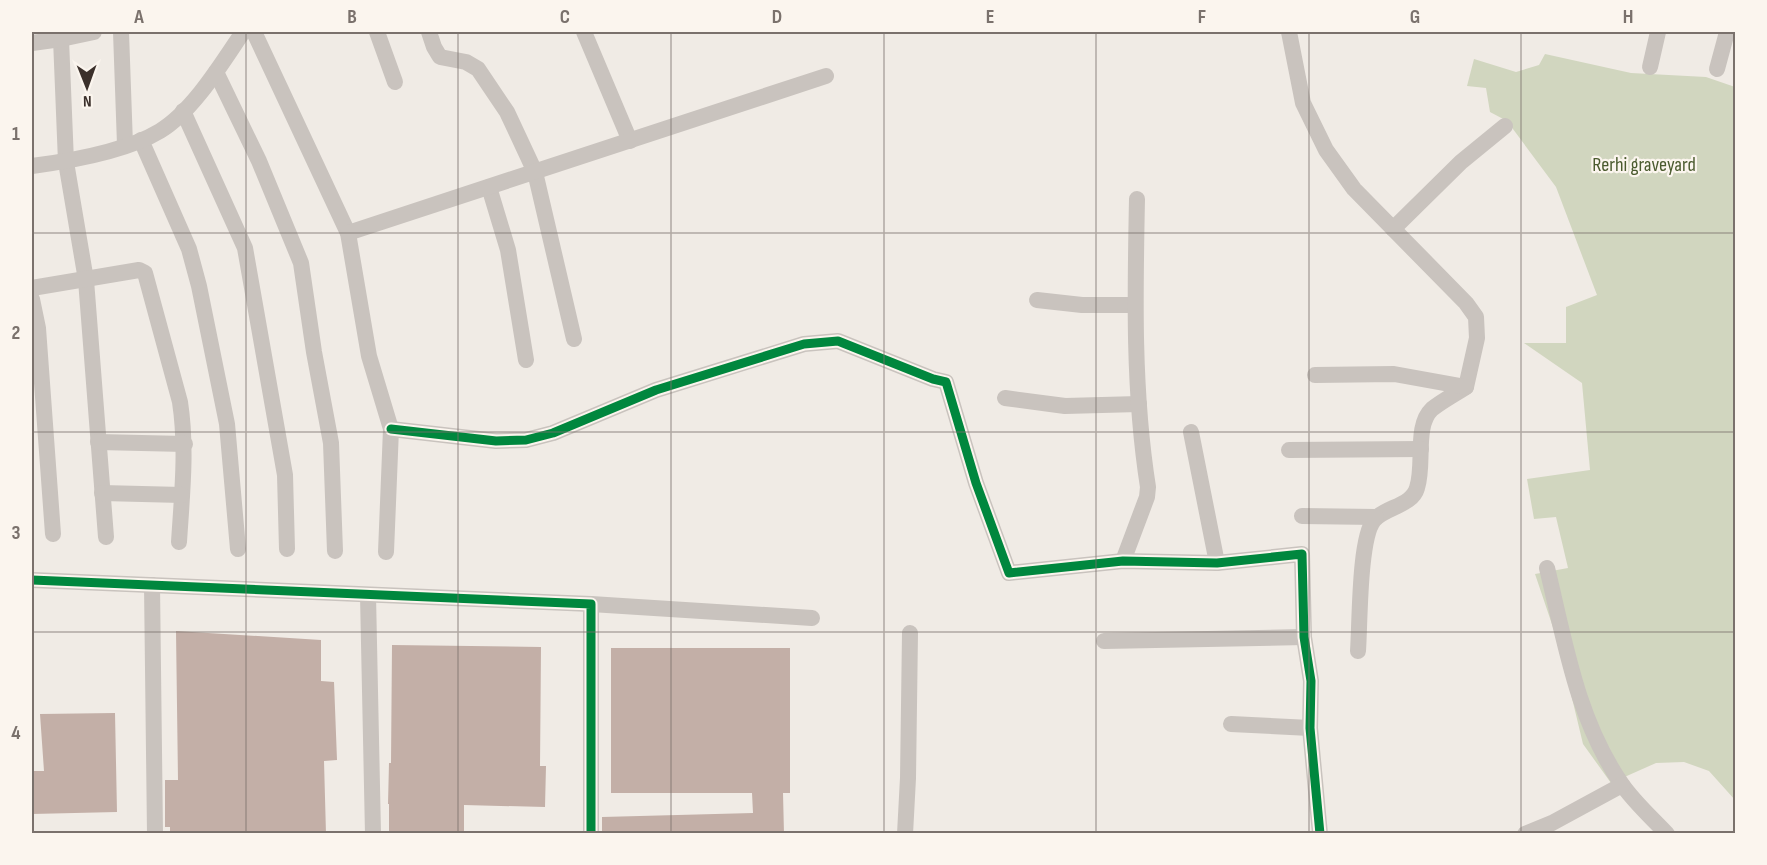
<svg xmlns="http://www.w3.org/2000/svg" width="1767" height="865" font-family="'Sofia Sans Condensed',sans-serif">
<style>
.green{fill:#d1d6bf}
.building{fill:#c3afa7}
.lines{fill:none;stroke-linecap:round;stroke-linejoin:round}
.street{stroke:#c9c3be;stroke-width:16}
.cycleway-casing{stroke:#fbf5ee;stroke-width:13}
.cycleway{stroke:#00873e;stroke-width:9}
.grid{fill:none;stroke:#7a716c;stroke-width:1.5;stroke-opacity:0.55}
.labels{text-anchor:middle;stroke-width:4.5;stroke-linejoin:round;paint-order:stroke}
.park-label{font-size:20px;fill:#4a5a2e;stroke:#fbf5ee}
.neatline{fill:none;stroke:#7a716c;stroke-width:2}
.grid-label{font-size:20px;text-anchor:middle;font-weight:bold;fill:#7a716c}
</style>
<rect width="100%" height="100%" fill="#f0ebe5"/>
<!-- green -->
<path class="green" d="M1545 54 1631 73 1706 77 1735 87V800L1709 771 1684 762 1656 763 1611 783 1583 744 1560 648 1535 574 1568 568 1556 517 1534 519 1527 479 1590 470 1582 383 1524 343H1566V307L1597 295 1556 187 1507 121 1490 112 1486 88 1467 86 1474 59 1516 72 1539 65Z"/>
<!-- building -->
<g class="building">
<path d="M176 631 321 640V681L334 682 337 760 324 761 326 834H170V827H165V780H178Z"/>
<path d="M392 645 541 647 540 766H546L545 807 464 805V834H389V804H388L389 763H391Z"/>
<path d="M611 648H790V793H783L784 834H602V817L753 813 752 793H611Z"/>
<path d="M115 713 117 812 32 814V771H44L40 714Z"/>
</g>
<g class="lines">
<!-- street -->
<g class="street">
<path d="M121 32 125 145"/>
<path d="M254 32 348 233 369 356 391 429 386 552"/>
<path d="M377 32 395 82"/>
<path d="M429 32 434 47 440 57 466 62 478 69 507 112 535 172 574 339"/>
<path d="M584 32 630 141"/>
<path d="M1289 32 1303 103 1326 150 1354 189 1466 303 1476 317 1477 338 1466 387C1455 394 1442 401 1432 409 1414 426 1425 464 1417 488 1412 506 1385 507 1374 520 1359 538 1360 623 1358 651"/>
<path d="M61 39 66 162 86 280 106 537"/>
<path d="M32 43 61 39 94 32"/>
<path d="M1650 67 1658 32"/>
<path d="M1717 69 1727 32"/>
<path d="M216 72 259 161 301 263 314 352 331 443 335 551"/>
<path d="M183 111 245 248 285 475 287 549"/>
<path d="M141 140 189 249 199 286 227 424 238 549"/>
<path d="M32 166C70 161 127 151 160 131 193 111 222 63 243 32"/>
<path d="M489 187 508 250 526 360"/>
<path d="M1393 229 1461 162 1505 126"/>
<path d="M348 233 826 76"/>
<path d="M32 288 139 270 145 273 180 402C187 448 182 495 179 542"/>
<path d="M32 299 38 328 53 534"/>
<path d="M1037 300 1082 305H1135"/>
<path d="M1315 375 1394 374 1466 387"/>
<path d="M1005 398 1065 406 1139 404"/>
<path d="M391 429 496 441 526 440 553 433 656 390 804 344 838 341 933 379 946 382 976 483 1009 573 1123 561 1217 563 1302 554 1304 637 1311 681 1310 728 1320 834"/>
<path d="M1191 432 1217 563"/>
<path d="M98 442 185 444"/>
<path d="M1289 450 1421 449"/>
<path d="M102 493 182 495"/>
<path d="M1302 516 1376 517"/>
<path d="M1123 561 1147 497 1148 487C1133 392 1135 295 1137 199"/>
<path d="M1547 568C1565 642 1577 719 1621 783 1633 801 1652 818 1667 834"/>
<path d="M32 580 591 604V834"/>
<path d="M152 585 155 834"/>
<path d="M368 595 373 834"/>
<path d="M591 604 812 618"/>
<path d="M1104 641 1304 637"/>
<path d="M1231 724 1310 728"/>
<path d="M905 834 908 778 910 633"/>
<path d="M1525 834 1552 823 1622 785"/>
</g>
<!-- cycleway casing -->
<g class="cycleway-casing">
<g id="cycleway">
<path d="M391 429 496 441 526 440 553 433 656 390 804 344 838 341 933 379 946 382 976 483 1009 573 1123 561 1217 563 1302 554 1304 637 1311 681 1310 728 1320 834"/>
<path d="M32 580 591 604V834"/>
</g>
</g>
<!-- cycleway -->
<use href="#cycleway" class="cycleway"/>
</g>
<!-- grid -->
<path class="grid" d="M246 32V834M458 32V834M671 32V834M884 32V834M1096 32V834M1309 32V834M1521 32V834M32 233H1736M32 432H1736M32 632H1736"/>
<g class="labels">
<!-- park labels -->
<g class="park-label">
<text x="1644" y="171">Rerhi graveyard</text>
</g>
</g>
<!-- border -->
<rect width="1767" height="865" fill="none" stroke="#fbf5ee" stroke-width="66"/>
<!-- north arrow -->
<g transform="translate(87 87) rotate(179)" stroke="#fbf5ee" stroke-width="4.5" paint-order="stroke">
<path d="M0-4.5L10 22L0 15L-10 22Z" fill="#3b302b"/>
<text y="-9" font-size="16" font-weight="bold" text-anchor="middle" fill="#3b302b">N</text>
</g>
<rect x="33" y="33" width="1701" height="799" class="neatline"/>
<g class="grid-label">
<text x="139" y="23">A</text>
<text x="352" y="23">B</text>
<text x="565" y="23">C</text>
<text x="777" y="23">D</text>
<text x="990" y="23">E</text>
<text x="1202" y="23">F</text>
<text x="1415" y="23">G</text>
<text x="1628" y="23">H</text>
<text x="16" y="140">1</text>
<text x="16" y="339">2</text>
<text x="16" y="539">3</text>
<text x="16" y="739">4</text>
</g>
</svg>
